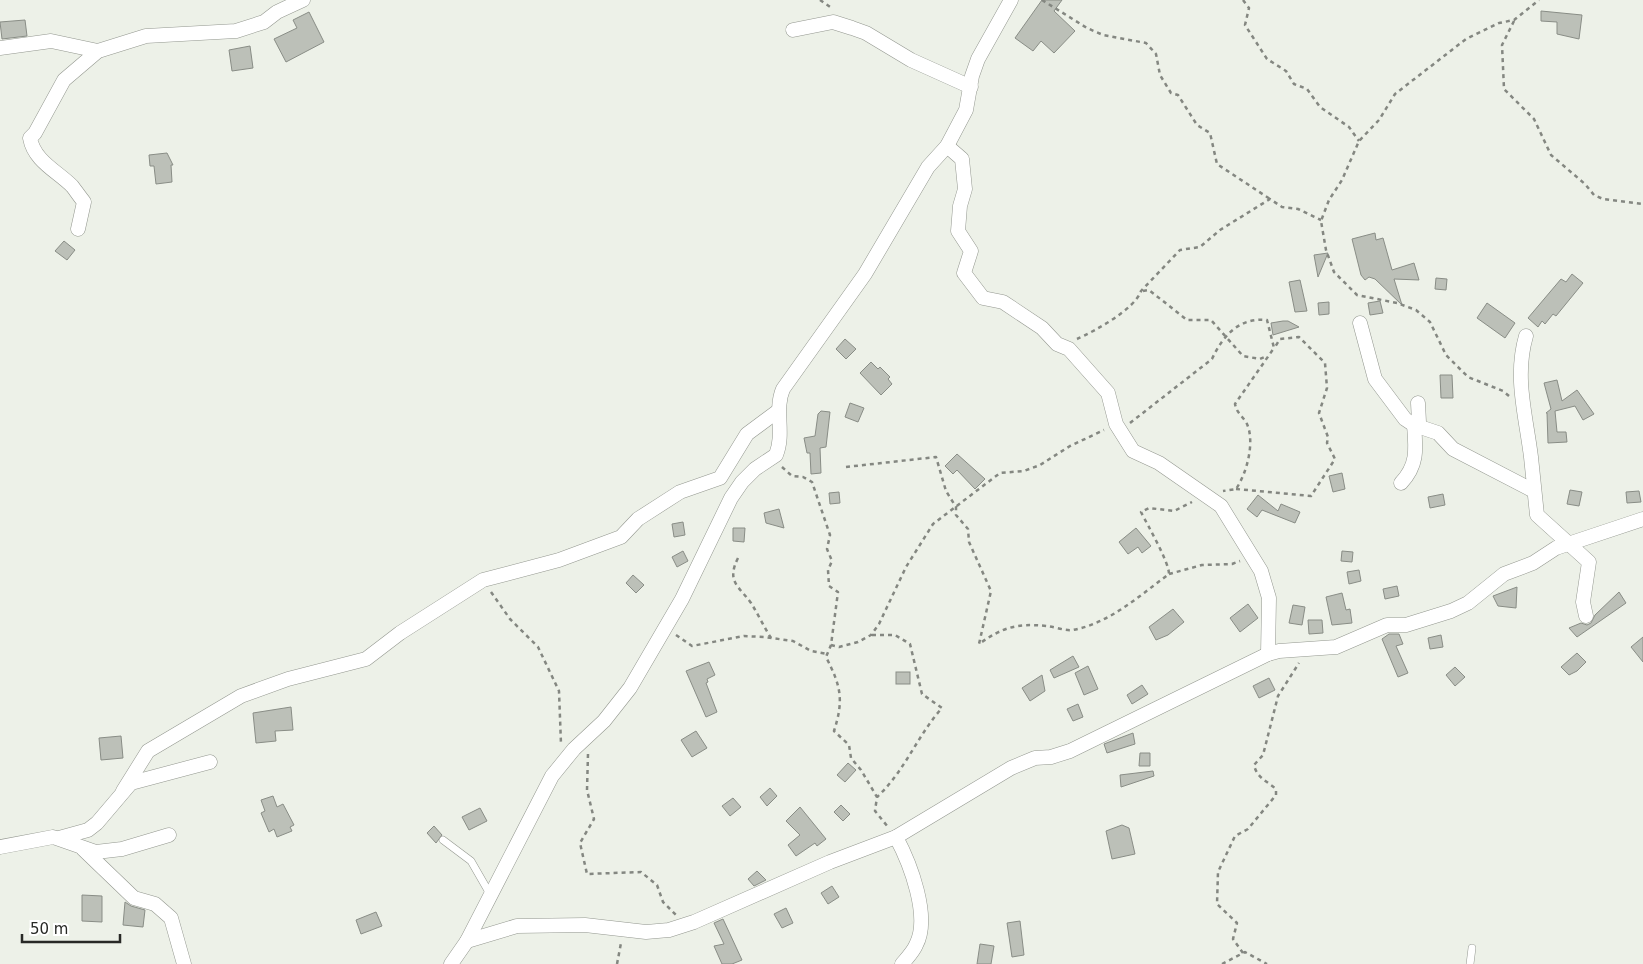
<svg xmlns="http://www.w3.org/2000/svg" width="1643" height="964" font-family="'DejaVu Sans',sans-serif">
<style>
.building{fill:#bcc0b8;stroke:#898d86}
.lines{fill:none;stroke-linecap:round;stroke-linejoin:round}
.service-casing{stroke:#93978f;stroke-width:8}
.minor-casing{stroke:#93978f;stroke-width:15}
.path{stroke:#848781;stroke-width:2.5;stroke-dasharray:4 4;stroke-linecap:butt}
.service{stroke:#fff;stroke-width:7}
.minor{stroke:#fff;stroke-width:14}
</style>
<rect width="100%" height="100%" fill="#edf1e8"/>
<!-- building -->
<g class="building">
<path d="M1042 0H1062L1054 11 1075 31 1054 53 1041 41 1033 51 1015 38Z"/>
<path d="M1541 11 1582 15 1579 39 1557 34V22L1541 21Z"/>
<path d="M309 12 324 42 286 62 274 39 297 28 293 20Z"/>
<path d="M25 20 27 36 2 39 0 22Z"/>
<path d="M250 46 253 68 232 71 229 50Z"/>
<path d="M167 153 173 165H171L172 182 156 184 154 166H150L149 155Z"/>
<path d="M1375 233 1376 240 1383 238 1392 270 1414 263 1419 280 1394 279 1402 305 1375 279 1369 277 1365 280 1361 275 1352 239Z"/>
<path d="M64 241 75 250 67 260 55 251Z"/>
<path d="M1328 253 1318 277 1314 255Z"/>
<path d="M1572 274 1583 283 1556 316 1553 314 1545 324 1542 321 1538 327 1528 318 1561 279 1566 282Z"/>
<path d="M1436 278 1447 279 1446 290 1435 289Z"/>
<path d="M1300 280 1307 311 1295 312 1289 282Z"/>
<path d="M1380 301 1383 313 1370 315 1368 303Z"/>
<path d="M1329 302V314L1319 315 1318 303Z"/>
<path d="M1487 303 1515 323 1505 338 1477 318Z"/>
<path d="M1283 321H1288L1299 327 1273 335 1271 323Z"/>
<path d="M845 339 856 349 846 359 836 349Z"/>
<path d="M871 362 878 369 880 367 890 377 888 379 892 384 881 395 860 373Z"/>
<path d="M1440 375H1452L1453 398H1441Z"/>
<path d="M1557 380 1562 401 1577 390 1594 414 1583 420 1575 406 1555 411 1557 432H1566L1567 442 1548 443 1547 413H1546L1551 409 1544 383Z"/>
<path d="M850 403 864 408 858 422 845 417Z"/>
<path d="M821 411 830 412 826 447 820 448 821 473 811 474 810 453H807L804 438 815 436 818 414Z"/>
<path d="M957 454 985 479 975 489 957 470 953 474 945 466Z"/>
<path d="M1342 473 1345 489 1333 492 1329 476Z"/>
<path d="M1570 490 1582 492 1579 506 1567 504Z"/>
<path d="M1639 491 1641 502 1627 503 1626 492Z"/>
<path d="M839 492 840 503 830 504 829 493Z"/>
<path d="M1443 494 1445 505 1430 508 1428 497Z"/>
<path d="M1258 495 1278 511 1281 504 1300 512 1295 523 1262 510 1257 517 1247 509Z"/>
<path d="M779 509 784 528 766 523 764 513Z"/>
<path d="M683 522 685 535 674 537 672 524Z"/>
<path d="M733 528H745L744 542 733 541Z"/>
<path d="M1136 528 1151 546 1142 553 1138 547 1128 554 1119 542Z"/>
<path d="M683 551 688 561 677 567 672 557Z"/>
<path d="M1342 551 1353 552 1352 562 1341 561Z"/>
<path d="M1359 570 1361 581 1349 584 1347 572Z"/>
<path d="M633 575 644 585 636 593 626 583Z"/>
<path d="M1397 586 1399 596 1385 599 1383 589Z"/>
<path d="M1517 587 1516 608 1498 606 1493 596Z"/>
<path d="M1619 592 1626 603 1577 637 1569 628 1581 623 1587 625 1591 623 1595 615Z"/>
<path d="M1342 593 1346 610 1350 609 1352 623 1332 625 1326 597Z"/>
<path d="M1248 604 1258 618 1240 632 1230 618Z"/>
<path d="M1293 605 1305 607 1302 625 1289 623Z"/>
<path d="M1173 609 1184 622 1168 635 1156 640 1149 627Z"/>
<path d="M1308 620H1322L1323 633 1309 634Z"/>
<path d="M1389 634H1399L1403 644 1396 646 1408 673 1398 677 1382 639Z"/>
<path d="M1441 635 1443 647 1430 649 1428 638Z"/>
<path d="M1643 637V662L1631 647Z"/>
<path d="M1577 653 1586 662 1577 671 1569 675 1561 667Z"/>
<path d="M1073 656 1079 667 1054 678 1050 670Z"/>
<path d="M709 662 715 675 707 679 708 682 706 683 717 712 706 717 686 671Z"/>
<path d="M1088 666 1098 689 1084 695 1075 673Z"/>
<path d="M1455 667 1465 677 1455 686 1446 675Z"/>
<rect x="896" y="672" width="14" height="12"/>
<path d="M1042 675 1045 691 1030 701 1022 688Z"/>
<path d="M1269 678 1275 690 1259 698 1253 686Z"/>
<path d="M1142 685 1148 694 1132 704 1127 695Z"/>
<path d="M1078 704 1083 717 1073 721 1067 709Z"/>
<path d="M291 707 293 730 275 731 276 741 256 743 253 713Z"/>
<path d="M696 731 707 748 692 757 681 740Z"/>
<path d="M1133 733 1135 744 1107 753 1104 744Z"/>
<path d="M121 736 123 758 101 760 99 738Z"/>
<path d="M1140 753H1150V766H1139Z"/>
<path d="M848 763 856 770 845 782 837 775Z"/>
<path d="M1153 771 1154 776 1121 787 1120 775Z"/>
<path d="M770 788 777 796 767 806 760 797Z"/>
<path d="M273 796 277 807 283 804 294 825 290 827 292 831 277 837 274 829 269 832 261 813 265 811 261 800Z"/>
<path d="M733 798 741 807 730 816 722 806Z"/>
<path d="M841 805 850 814 843 821 834 812Z"/>
<path d="M800 807 826 839 817 846 815 843 796 856 788 845 800 835 786 821Z"/>
<path d="M480 808 487 821 469 830 462 817Z"/>
<path d="M1122 825 1129 828 1135 854 1112 859 1106 831Z"/>
<path d="M434 826 442 835 436 843 427 833Z"/>
<path d="M757 871 766 880 754 886 748 879Z"/>
<path d="M832 886 839 897 828 904 821 893Z"/>
<path d="M82 895 102 896V922L82 921Z"/>
<path d="M125 902 131 906 145 910 143 927 123 925Z"/>
<path d="M786 908 793 923 782 928 774 914Z"/>
<path d="M376 912 382 926 361 934 356 920Z"/>
<path d="M723 919 742 960 732 964H722L714 946 724 944 714 923Z"/>
<path d="M1020 921 1024 955 1012 957 1007 923Z"/>
<path d="M980 944 994 946 991 964H977Z"/>
</g>
<g class="lines">
<!-- service casing -->
<g class="service-casing">
<g id="service">
<path d="M443 840 471 861 490 894"/>
<path d="M1470 964 1472 948"/>
</g>
</g>
<!-- minor casing -->
<g class="minor-casing">
<g id="minor">
<path d="M793 30 833 22 852 28 866 33 911 60 971 87"/>
<path d="M0 48 51 41 98 51"/>
<path d="M947 146 962 159 965 189 960 206 958 231 971 251 964 273 983 298 1003 302 1042 328 1057 344 1069 349 1108 393 1116 424 1133 451 1159 463 1221 506 1261 571 1269 598 1268 654"/>
<path d="M78 229 84 202C80 197 76 191 72 186 57 171 34 161 30 138L35 133 64 80 98 51 146 36 236 31 264 22 277 12 303 0"/>
<path d="M1360 323 1375 379 1405 419 1414 425 1438 433 1453 449 1534 491"/>
<path d="M1526 336C1514 377 1526 416 1531 457 1533 477 1535 496 1537 515L1589 562 1583 602 1586 616"/>
<path d="M1401 483C1418 465 1416 449 1414 425L1419 422 1418 403"/>
<path d="M123 791 148 751 241 696 288 679 366 659 400 633 483 580 559 560 621 537 638 519 680 492 720 478 747 434 778 411"/>
<path d="M896 837C910 863 931 917 916 945 913 952 907 958 902 964"/>
<path d="M59 838 88 830 97 823 131 783 210 762"/>
<path d="M0 847 53 837 96 852 122 849 169 835"/>
<path d="M83 849 134 898 155 904 171 918 184 964"/>
<path d="M467 941 552 776 574 749 604 721 630 688 682 599 731 498 742 482 755 469 776 455C785 433 774 410 783 389L865 274 928 167 947 146 966 110 972 76 978 59 1011 0"/>
<path d="M451 964 467 941 517 926 585 925 646 932 669 930 694 922 830 862 896 837 1011 768 1035 758 1051 757 1070 751 1268 654 1279 651 1336 647 1387 625H1406L1451 611 1468 603 1504 574 1533 563 1556 548 1643 519"/>
</g>
</g>
<!-- path -->
<g class="path">
<path d="M820 0 833 9"/>
<path d="M1042 0 1087 28 1103 35 1146 43 1156 54 1160 75 1171 93 1178 95 1197 125 1210 133 1217 164 1270 199"/>
<path d="M1243 0 1249 8 1245 25 1267 59 1286 71 1294 84 1307 89 1320 107 1349 127 1359 141"/>
<path d="M1514 21 1502 45 1504 89 1534 119 1551 155 1585 184 1594 195 1603 199 1643 204"/>
<path d="M1143 291 1149 290 1187 320H1211L1243 356 1260 359 1267 356"/>
<path d="M1077 339C1095 331 1135 309 1141 291L1180 250 1200 247 1220 230 1270 199 1282 207 1298 209 1321 220"/>
<path d="M1509 396 1503 391 1468 377 1446 355 1430 322 1416 310 1397 303 1357 295 1334 272 1326 250 1321 221 1329 200 1342 180 1359 141 1379 120 1395 94 1466 39 1499 23 1514 20 1539 0"/>
<path d="M1130 423 1212 359C1223 335 1240 317 1267 320L1274 348 1235 404C1237 414 1243 416 1247 424 1255 442 1247 473 1236 489L1223 491"/>
<path d="M782 467 792 476 803 477 812 482 830 535 827 549 832 561 828 570 829 586 838 592 831 645 826 657C841 686 844 700 834 731L849 745 851 758 861 770 877 797 875 811 888 827"/>
<path d="M846 467 936 457 946 491 956 507V515L968 529 969 542 991 591 979 644C1003 627 1017 623 1047 626 1055 627 1065 631 1073 630 1110 623 1139 596 1169 574 1169 562 1148 526 1141 512L1149 508 1174 511 1192 502"/>
<path d="M1236 489 1311 496 1335 459 1327 443 1328 437 1319 413 1327 388 1325 363 1299 337 1280 339 1275 347"/>
<path d="M738 558C726 582 739 586 751 603 758 614 764 627 771 638"/>
<path d="M1169 574 1202 565 1232 564 1240 561"/>
<path d="M491 592 510 619 538 647 559 691 561 744"/>
<path d="M676 635 692 646 744 636 764 637 793 641 811 651 827 654"/>
<path d="M872 635H895L910 644 922 694 942 708C917 736 905 771 877 797"/>
<path d="M831 645 839 647 858 642 871 635 879 624 906 567 933 524 1000 473 1024 471 1040 465 1070 446 1104 430"/>
<path d="M588 754 587 790 594 819 580 843 587 874 641 872 657 885 663 902 676 915"/>
<path d="M1243 953 1233 939 1237 923 1217 904 1218 872 1235 836 1248 829 1276 795V789C1267 781 1257 778 1254 765L1263 755 1278 696 1299 663"/>
<path d="M617 964 621 943"/>
<path d="M1222 964 1245 952 1267 964"/>
</g>
<!-- service -->
<use href="#service" class="service"/>
<!-- minor -->
<use href="#minor" class="minor"/>
</g>
<!-- scale -->
<path d="M22 934v8h98v-8" fill="none" stroke="#282926" stroke-width="2.5"/>
<text x="30" y="934" font-size="15" fill="#282926" stroke="#ffffff" stroke-width="4" paint-order="stroke">50 m</text>
</svg>
